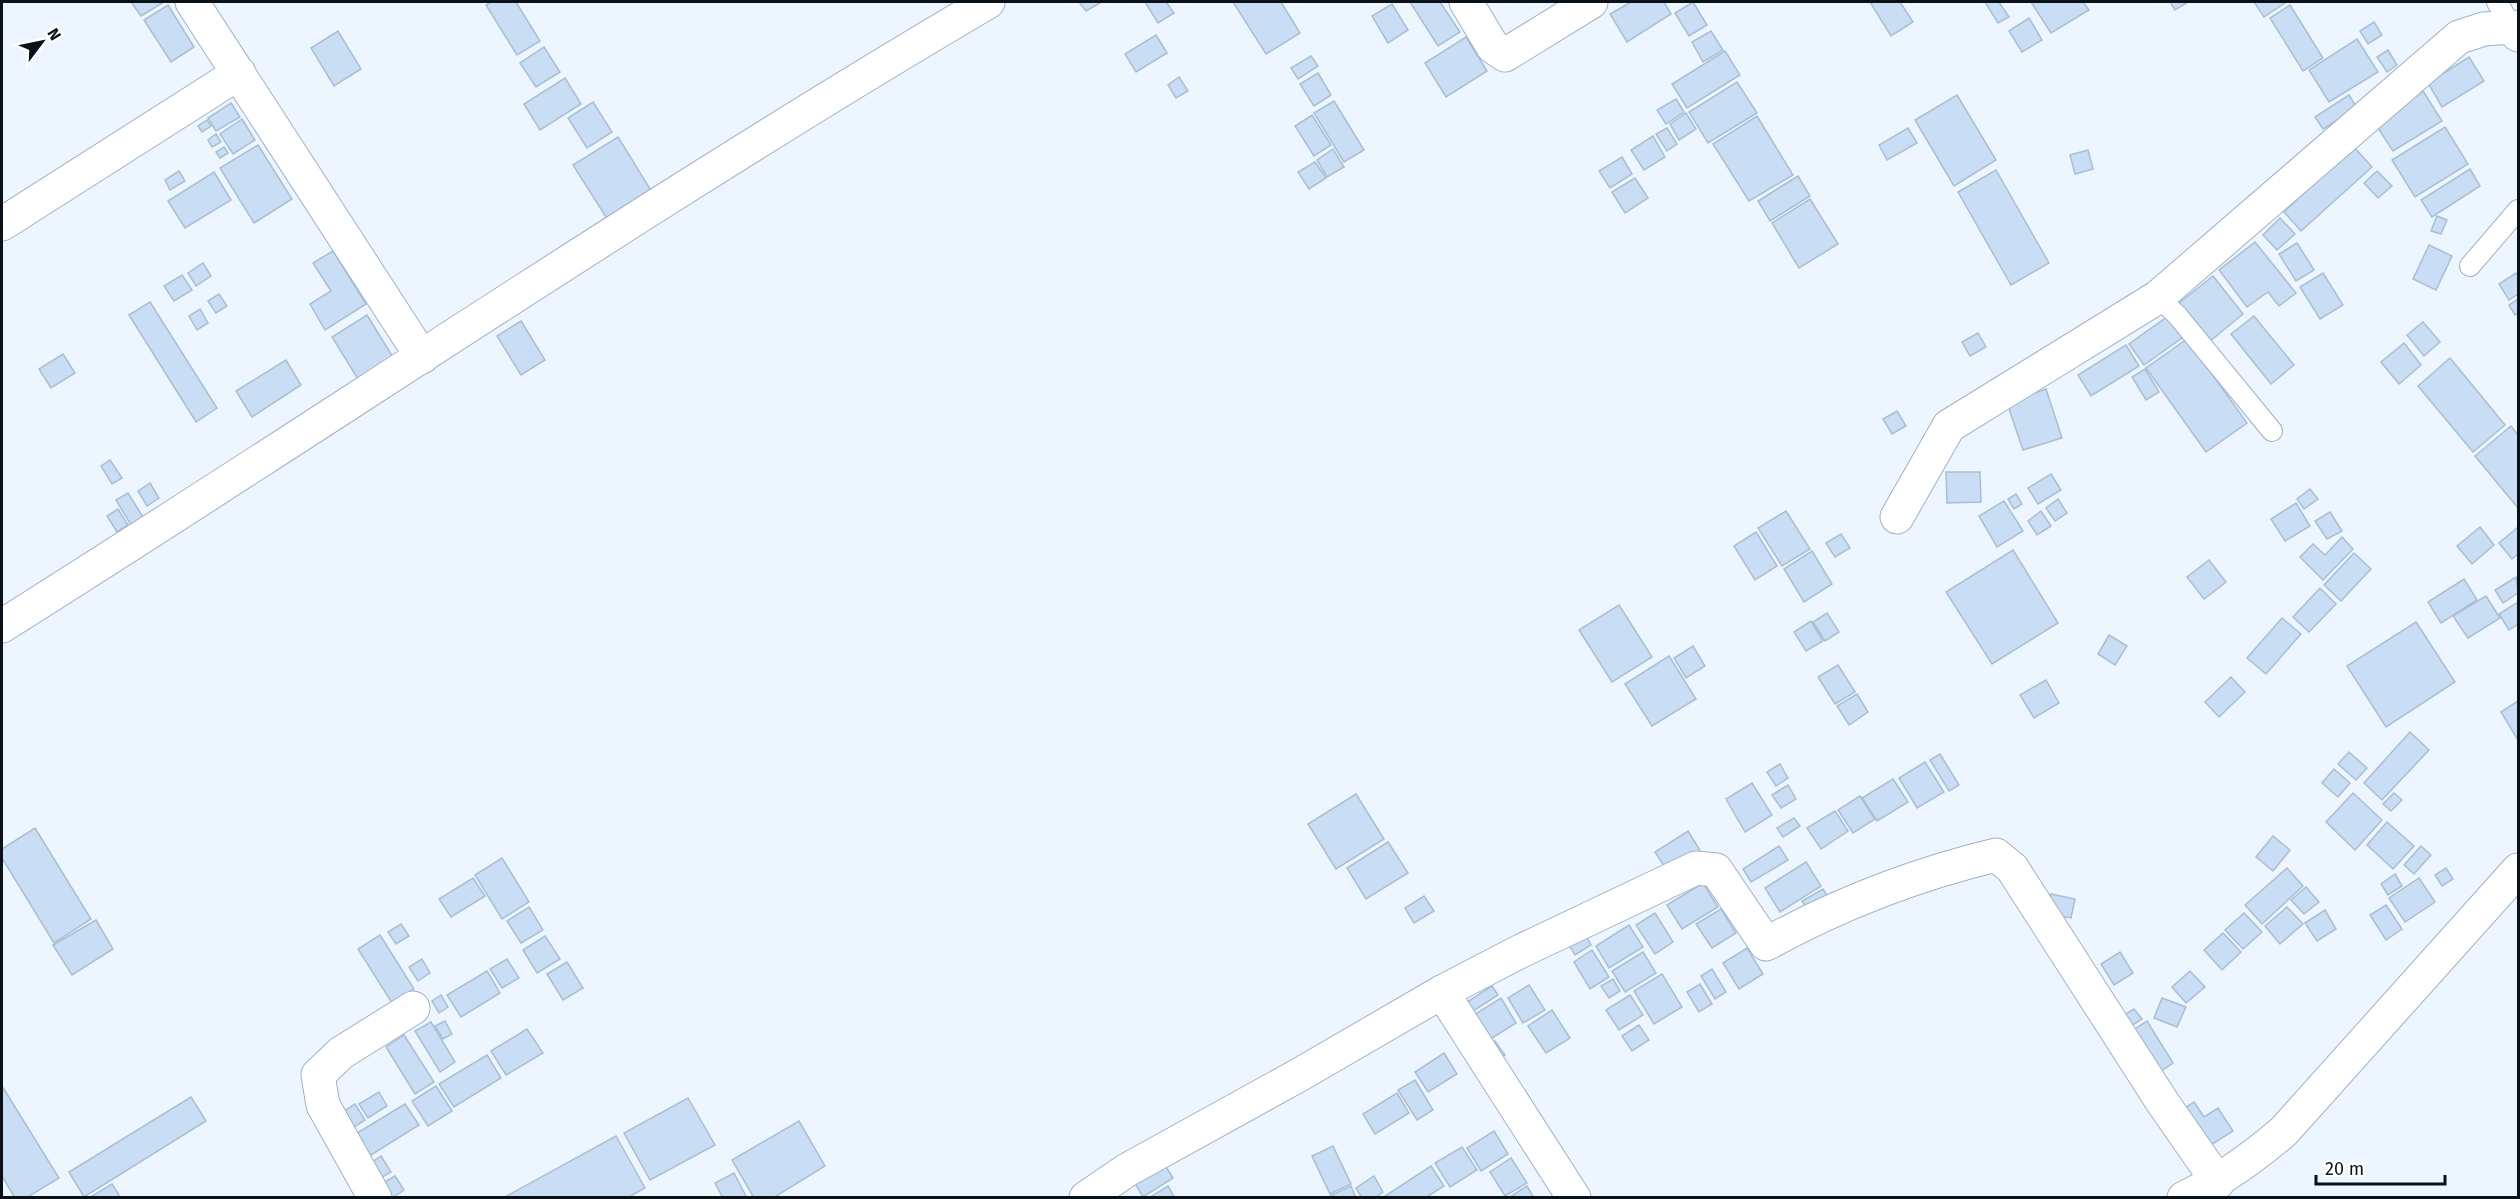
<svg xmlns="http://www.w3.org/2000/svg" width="2520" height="1199" font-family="'Fira Sans',sans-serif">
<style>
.building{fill:#c9def4;stroke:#a9bed2;stroke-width:1.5}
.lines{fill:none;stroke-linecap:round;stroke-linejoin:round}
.lane-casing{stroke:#9eb2c7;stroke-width:22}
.street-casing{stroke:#9eb2c7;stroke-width:35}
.lane{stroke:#fff;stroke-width:20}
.street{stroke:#fff;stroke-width:33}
</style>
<rect width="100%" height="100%" fill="#edf6ff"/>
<!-- building -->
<g class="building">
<path d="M131 2H164L141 16Z"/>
<path d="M491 2H516L540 41 517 55 486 5Z"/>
<path d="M1079 2H1099L1100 3 1086 11Z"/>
<path d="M1145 2H1166L1174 13 1158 23Z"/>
<path d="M1233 2H1281L1300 33 1266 54Z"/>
<path d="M1410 2H1440L1460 32 1438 46Z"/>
<path d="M1631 2H1664L1671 14 1627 42 1610 14Z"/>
<path d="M1693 2 1707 25 1689 36 1675 13Z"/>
<path d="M1870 2H1900L1913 22 1891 36Z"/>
<path d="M1985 2H1999L2009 17 1998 23Z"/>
<path d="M2031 2H2083L2089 10 2051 33Z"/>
<path d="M2170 2H2188L2175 10Z"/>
<path d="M2254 2H2284L2285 3 2264 17Z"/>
<path d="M1392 4 1408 30 1388 43 1372 16Z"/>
<path d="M168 5 194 47 171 62 144 20Z"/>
<path d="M2290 5 2323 58 2303 71 2270 18Z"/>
<path d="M2029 18 2042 40 2022 52 2009 31Z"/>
<path d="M2374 22 2382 35 2368 44 2360 31Z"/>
<path d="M338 31 361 69 334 86 311 48Z"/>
<path d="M1711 31 1723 50 1703 62 1692 42Z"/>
<path d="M1156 35 1167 53 1136 72 1125 54Z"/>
<path d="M1466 37 1487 71 1446 97 1425 63Z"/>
<path d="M2357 39 2378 72 2329 102 2309 70Z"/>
<path d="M544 47 560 72 536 87 520 63Z"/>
<path d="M2388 50 2397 65 2387 72 2377 57Z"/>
<path d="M1725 51 1740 75 1687 108 1672 84Z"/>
<path d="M1311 56 1318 66 1298 79 1291 68Z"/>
<path d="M2469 57 2484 81 2442 107 2428 83Z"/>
<path d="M1318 73 1331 95 1314 106 1300 84Z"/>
<path d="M1179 77 1188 91 1176 98 1168 85Z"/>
<path d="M565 78 581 104 540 130 524 104Z"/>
<path d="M1737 82 1757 113 1708 143 1689 112Z"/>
<path d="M2423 91 2442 121 2393 151 2374 122Z"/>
<path d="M1957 95 1996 160 1954 186 1915 120Z"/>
<path d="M2349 95 2357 108 2323 129 2315 117Z"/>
<path d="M1676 99 1684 112 1666 124 1657 110Z"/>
<path d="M1334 101 1364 150 1344 162 1314 113Z"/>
<path d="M593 102 612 132 587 148 568 118Z"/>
<path d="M231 103 240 117 216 131 208 118Z"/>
<path d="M1686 113 1696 129 1679 140 1670 124Z"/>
<path d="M1312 115 1331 145 1314 156 1295 126Z"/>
<path d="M1757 116 1793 175 1749 201 1713 144Z"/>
<path d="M242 119 255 140 233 154 220 134Z"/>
<path d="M207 120 211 126 202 132 198 126Z"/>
<path d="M2445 127 2468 164 2415 197 2392 160Z"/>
<path d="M1667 128 1677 144 1667 151 1656 134Z"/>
<path d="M1908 128 1917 143 1887 160 1879 145Z"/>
<path d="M216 134 221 142 212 147 208 140Z"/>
<path d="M1653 136 1665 157 1644 170 1631 150Z"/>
<path d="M618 137 655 197 611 225 573 165Z"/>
<path d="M258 145 292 199 254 223 220 168Z"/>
<path d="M2353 146 2372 167 2301 231 2284 212Z"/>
<path d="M224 147 228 153 220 158 216 152Z"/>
<path d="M1333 149 1344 167 1327 177 1317 160Z"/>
<path d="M2088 150 2093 169 2075 174 2070 155Z"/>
<path d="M1622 157 1632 174 1610 188 1599 171Z"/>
<path d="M1315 162 1326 178 1309 189 1298 172Z"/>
<path d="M2470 169 2480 186 2432 217 2421 200Z"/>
<path d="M1996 170 2049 263 2011 285 1958 192Z"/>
<path d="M179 171 185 181 170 190 165 180Z"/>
<path d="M2377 171 2392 186 2378 198 2364 183Z"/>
<path d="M214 172 231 200 185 228 168 201Z"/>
<path d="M1798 176 1810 196 1770 221 1758 201Z"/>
<path d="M1635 178 1648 198 1625 213 1612 192Z"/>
<path d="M1810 199 1838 244 1799 268 1772 223Z"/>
<path d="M2437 216 2447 220 2441 234 2431 231Z"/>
<path d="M2280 218 2295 234 2277 250 2263 235Z"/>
<path d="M2255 242 2296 293 2279 306 2268 292 2247 307 2219 270Z"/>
<path d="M2297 243 2314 270 2296 281 2279 254Z"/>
<path d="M2429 245 2452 256 2436 290 2413 279Z"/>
<path d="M333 251 366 304 325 330 310 304 331 291 313 263Z"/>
<path d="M203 263 211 276 196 286 188 273Z"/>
<path d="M2323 273 2343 305 2320 319 2300 287Z"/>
<path d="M2516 273 2518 277V294L2509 300 2499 284Z"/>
<path d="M182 275 192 290 174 301 164 286Z"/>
<path d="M2213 276 2243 314 2208 343 2178 304Z"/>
<path d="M219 294 227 306 216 313 208 301Z"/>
<path d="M2518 299V313L2515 315 2509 305Z"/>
<path d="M150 302 217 408 196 422 129 315Z"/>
<path d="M200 309 208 323 197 330 189 316Z"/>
<path d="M2171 314 2186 335 2144 365 2129 344Z"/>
<path d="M367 315 396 362 361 384 332 337Z"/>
<path d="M2254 316 2294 365 2271 384 2231 334Z"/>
<path d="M521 321 545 360 521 375 497 336Z"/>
<path d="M2423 322 2440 342 2424 356 2407 335Z"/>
<path d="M1978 333 1986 347 1970 356 1962 342Z"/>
<path d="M2187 339 2247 423 2206 452 2146 368Z"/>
<path d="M2404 343 2421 365 2399 384 2381 362Z"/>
<path d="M2126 345 2139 366 2091 396 2078 375Z"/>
<path d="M63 354 75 373 51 388 39 369Z"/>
<path d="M2450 358 2505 425 2473 452 2418 386Z"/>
<path d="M286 360 301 385 252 417 236 391Z"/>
<path d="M2145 369 2159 392 2146 400 2132 377Z"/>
<path d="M2046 389 2062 438 2023 450 2007 403Z"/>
<path d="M1897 411 1906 426 1892 434 1883 419Z"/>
<path d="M2511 426 2518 435V508L2475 456Z"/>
<path d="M110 460 122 478 112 484 101 466Z"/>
<path d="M1946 472H1980L1981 502 1947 503Z"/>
<path d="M2051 474 2061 490 2038 504 2028 488Z"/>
<path d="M150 483 159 498 147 506 138 491Z"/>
<path d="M2310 489 2318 499 2304 509 2297 499Z"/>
<path d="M128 493 143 517 131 525 116 500Z"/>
<path d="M2016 494 2022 504 2014 509 2008 499Z"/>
<path d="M2058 499 2067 513 2055 521 2046 508Z"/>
<path d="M2004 501 2023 531 1997 547 1979 516Z"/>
<path d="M2296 503 2310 526 2285 541 2271 519Z"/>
<path d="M118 509 128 525 117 532 107 516Z"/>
<path d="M1786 511 1810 549 1782 566 1758 528Z"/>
<path d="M2041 511 2051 526 2037 535 2028 521Z"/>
<path d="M2330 512 2342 531 2327 539 2315 521Z"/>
<path d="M2480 527 2494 545 2472 564 2457 546Z"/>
<path d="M2518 527V554L2512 559 2499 543Z"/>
<path d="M1756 532 1777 566 1755 580 1734 546Z"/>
<path d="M1841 534 1850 548 1835 557 1826 543Z"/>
<path d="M2342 537 2353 549 2323 580 2300 557 2313 544 2325 555Z"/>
<path d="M2013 550 2058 623 1992 664 1946 592Z"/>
<path d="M1812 551 1832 584 1804 602 1784 569Z"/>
<path d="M2354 553 2371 569 2341 601 2324 585Z"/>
<path d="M2209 560 2226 582 2204 599 2187 577Z"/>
<path d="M2516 577 2518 593 2503 603 2495 590Z"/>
<path d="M2464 579 2477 600 2441 623 2428 602Z"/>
<path d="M2320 588 2336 604 2309 632 2293 617Z"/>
<path d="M2486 596 2500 618 2468 638 2453 616Z"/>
<path d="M2518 602V624L2509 630 2499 614Z"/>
<path d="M1619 605 1652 657 1612 682 1579 630Z"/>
<path d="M1827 613 1839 632 1825 641 1813 622Z"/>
<path d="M2282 618 2301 634 2266 674 2247 658Z"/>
<path d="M1811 621 1823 641 1806 651 1794 632Z"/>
<path d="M2416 622 2455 682 2386 727 2347 666Z"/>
<path d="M2109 635 2127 646 2115 665 2098 654Z"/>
<path d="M1693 646 1705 666 1686 678 1674 658Z"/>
<path d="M1669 656 1696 699 1652 726 1625 684Z"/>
<path d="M1838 665 1855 692 1835 704 1818 677Z"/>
<path d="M2231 677 2245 692 2219 717 2205 702Z"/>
<path d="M2046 680 2059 703 2034 718 2020 695Z"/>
<path d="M1857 694 1868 712 1849 725 1837 706Z"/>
<path d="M2518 701V740L2501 712Z"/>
<path d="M2410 732 2429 750 2382 800 2364 783Z"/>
<path d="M2349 752 2367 768 2356 780 2338 764Z"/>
<path d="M1940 754 1959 785 1949 791 1930 760Z"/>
<path d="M1925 762 1944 792 1917 808 1899 778Z"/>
<path d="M1780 764 1788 778 1776 786 1767 772Z"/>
<path d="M2334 769 2350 783 2338 797 2322 783Z"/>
<path d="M1893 779 1908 802 1877 821 1862 798Z"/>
<path d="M1752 783 1772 815 1745 832 1726 799Z"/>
<path d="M1788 785 1796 799 1781 808 1772 795Z"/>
<path d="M2353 793 2382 820 2355 850 2326 822Z"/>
<path d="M2394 793 2402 800 2391 811 2383 804Z"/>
<path d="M1356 794 1384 839 1336 869 1308 824Z"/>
<path d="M1860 796 1875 819 1853 833 1838 810Z"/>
<path d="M1835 811 1848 831 1821 849 1807 828Z"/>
<path d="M1794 818 1800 826 1783 837 1777 828Z"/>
<path d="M2387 822 2414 846 2393 869 2367 845Z"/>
<path d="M35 828 91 919 54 943 2 858V849Z"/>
<path d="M1688 831 1701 852 1668 872 1655 852Z"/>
<path d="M2273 836 2290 850 2273 871 2256 857Z"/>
<path d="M1388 842 1408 873 1366 899 1347 868Z"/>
<path d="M1779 846 1788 860 1751 882 1743 869Z"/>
<path d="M2421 846 2431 855 2414 874 2404 865Z"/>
<path d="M502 858 529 902 502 919 475 875Z"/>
<path d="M1806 862 1821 886 1780 912 1765 888Z"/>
<path d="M2287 868 2303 886 2262 924 2245 905Z"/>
<path d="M2446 868 2453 879 2442 886 2435 875Z"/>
<path d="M2395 874 2402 886 2388 895 2381 884Z"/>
<path d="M473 878 485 896 451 917 439 899Z"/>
<path d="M2419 878 2435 902 2405 922 2389 898Z"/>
<path d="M1703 883 1718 907 1682 929 1667 905Z"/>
<path d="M2306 887 2319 902 2304 914 2291 900Z"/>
<path d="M1823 889 1830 901 1810 914 1802 901Z"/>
<path d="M2051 894 2075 899 2071 918 2047 914Z"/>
<path d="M1424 896 1434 911 1414 923 1405 908Z"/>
<path d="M2386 905 2402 929 2386 940 2370 915Z"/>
<path d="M529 907 543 930 521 943 507 921Z"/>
<path d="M2287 907 2303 924 2280 944 2265 926Z"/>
<path d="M1721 909 1736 933 1712 948 1696 924Z"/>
<path d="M2325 910 2336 929 2317 941 2305 923Z"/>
<path d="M1655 913 1673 942 1655 954 1636 925Z"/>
<path d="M2244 913 2262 932 2243 949 2225 930Z"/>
<path d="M96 920 113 949 72 975 53 945Z"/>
<path d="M401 924 409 936 396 944 388 932Z"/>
<path d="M1629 925 1643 947 1609 968 1596 946Z"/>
<path d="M1584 932 1591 945 1575 955 1567 942Z"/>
<path d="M2223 933 2241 952 2222 970 2204 950Z"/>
<path d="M380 935 414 989 392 1003 358 949Z"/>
<path d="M545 936 560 959 537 973 523 950Z"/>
<path d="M1747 948 1763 974 1739 989 1723 963Z"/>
<path d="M1592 950 1609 977 1590 989 1574 962Z"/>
<path d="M1643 952 1656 973 1625 992 1612 971Z"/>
<path d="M2120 952 2133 973 2114 985 2101 964Z"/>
<path d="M422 959 430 973 418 981 409 967Z"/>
<path d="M507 959 519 978 502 988 490 969Z"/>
<path d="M567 962 583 988 563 1000 547 974Z"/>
<path d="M1712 969 1726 992 1715 999 1701 976Z"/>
<path d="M487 971 500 993 461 1017 447 995Z"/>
<path d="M2190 971 2205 987 2186 1003 2172 987Z"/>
<path d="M1662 974 1682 1007 1654 1024 1634 991Z"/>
<path d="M1613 979 1620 991 1609 998 1601 986Z"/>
<path d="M1700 984 1712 1004 1699 1012 1687 992Z"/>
<path d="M1529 985 1545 1010 1523 1023 1508 998Z"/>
<path d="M1492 986 1498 995 1470 1013 1464 1004Z"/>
<path d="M441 995 448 1007 439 1013 432 1001Z"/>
<path d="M1630 995 1643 1015 1619 1030 1606 1010Z"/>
<path d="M1501 998 1516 1023 1481 1045 1466 1020Z"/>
<path d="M2162 998 2186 1007 2177 1027 2154 1018Z"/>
<path d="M2134 1009 2142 1019 2126 1029 2119 1018Z"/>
<path d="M1552 1010 1570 1038 1546 1053 1528 1026Z"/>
<path d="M445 1021 452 1034 443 1039 435 1026Z"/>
<path d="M2147 1021 2173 1063 2154 1076 2127 1034Z"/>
<path d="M431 1022 455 1062 440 1072 415 1031Z"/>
<path d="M1639 1025 1649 1040 1632 1051 1622 1036Z"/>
<path d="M527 1029 543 1053 506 1075 491 1051Z"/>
<path d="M404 1035 434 1082 415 1094 386 1047Z"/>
<path d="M1495 1041 1505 1055 1495 1061 1486 1047Z"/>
<path d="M1444 1053 1457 1074 1428 1092 1415 1072Z"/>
<path d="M487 1055 501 1078 454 1107 439 1084Z"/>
<path d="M1415 1080 1433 1110 1417 1120 1398 1090Z"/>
<path d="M2 1086 59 1178 26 1198H15L2 1176Z"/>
<path d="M436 1086 452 1111 428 1126 412 1101Z"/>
<path d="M379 1092 387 1106 368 1118 359 1104Z"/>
<path d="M1397 1093 1409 1113 1375 1134 1363 1114Z"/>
<path d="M191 1097 206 1121 84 1197 69 1172Z"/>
<path d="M688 1098 715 1145 650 1180 624 1133Z"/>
<path d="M2194 1102 2204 1117 2218 1108 2233 1131 2200 1152 2176 1114Z"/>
<path d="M355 1104 365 1120 351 1129 341 1113Z"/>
<path d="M405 1104 419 1125 363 1160 349 1138Z"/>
<path d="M799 1121 825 1166 773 1198H754L732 1160Z"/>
<path d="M1494 1131 1508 1154 1481 1171 1467 1148Z"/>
<path d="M616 1136 645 1188 627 1198H503Z"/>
<path d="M1333 1146 1351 1184 1330 1194 1312 1156Z"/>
<path d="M1462 1147 1477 1170 1450 1187 1435 1163Z"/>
<path d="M381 1156 391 1172 375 1181 366 1166Z"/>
<path d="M1511 1158 1527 1183 1505 1196 1490 1172Z"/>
<path d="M1163 1162 1173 1178 1143 1197 1133 1180Z"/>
<path d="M1431 1166 1444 1186 1425 1198H1382Z"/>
<path d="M734 1173 747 1198H723L715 1183Z"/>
<path d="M395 1176 404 1190 392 1198H386L379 1185Z"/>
<path d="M1374 1176 1383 1192 1375 1198H1362L1356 1188Z"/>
<path d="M112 1184 119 1195 116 1198H89Z"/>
<path d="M1168 1186 1175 1198H1153L1152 1196Z"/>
<path d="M1351 1186 1356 1198H1331L1330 1196Z"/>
<path d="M1527 1186 1534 1198H1510V1197Z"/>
</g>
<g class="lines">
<!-- lane casing -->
<g class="lane-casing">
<g id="lane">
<path d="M2497 2 2512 27"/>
<path d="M2470 266 2518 210"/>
<path d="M2158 297 2177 315 2272 431"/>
</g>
</g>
<!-- street casing -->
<g class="street-casing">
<g id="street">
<path d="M192 2 422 357"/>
<path d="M1466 2 1493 47 1505 55 1591 2"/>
<path d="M2 224 239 73"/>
<path d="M1897 517 1949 426 2158 297 2459 37 2484 29 2512 27 2518 35"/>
<path d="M2 626C331 419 653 199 988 2"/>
<path d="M375 1198 323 1105 318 1075 341 1053 413 1008"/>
<path d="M1086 1198 1127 1170 1299 1075 1442 992"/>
<path d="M1574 1198 1442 992 1519 952 1696 868 1716 870 1766 944C1837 905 1917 874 1996 855L2012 868 2163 1103 2218 1182"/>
<path d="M2184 1198C2222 1180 2253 1158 2284 1131L2518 870"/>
</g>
</g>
<!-- lane -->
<use href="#lane" class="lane"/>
<!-- street -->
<use href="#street" class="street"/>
</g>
<!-- border -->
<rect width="2520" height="1199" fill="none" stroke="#0a1219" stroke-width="6"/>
<!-- north arrow -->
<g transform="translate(42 42) rotate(58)" stroke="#ffffff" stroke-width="4.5" paint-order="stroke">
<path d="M0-4.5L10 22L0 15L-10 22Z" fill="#0a1219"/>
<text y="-9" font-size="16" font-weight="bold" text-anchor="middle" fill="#0a1219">N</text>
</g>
<!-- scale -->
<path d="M2316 1175v9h129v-9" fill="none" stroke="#0a1219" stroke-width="3"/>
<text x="2325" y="1175" font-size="18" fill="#0a1219" stroke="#ffffff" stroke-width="4.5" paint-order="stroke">20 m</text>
</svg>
